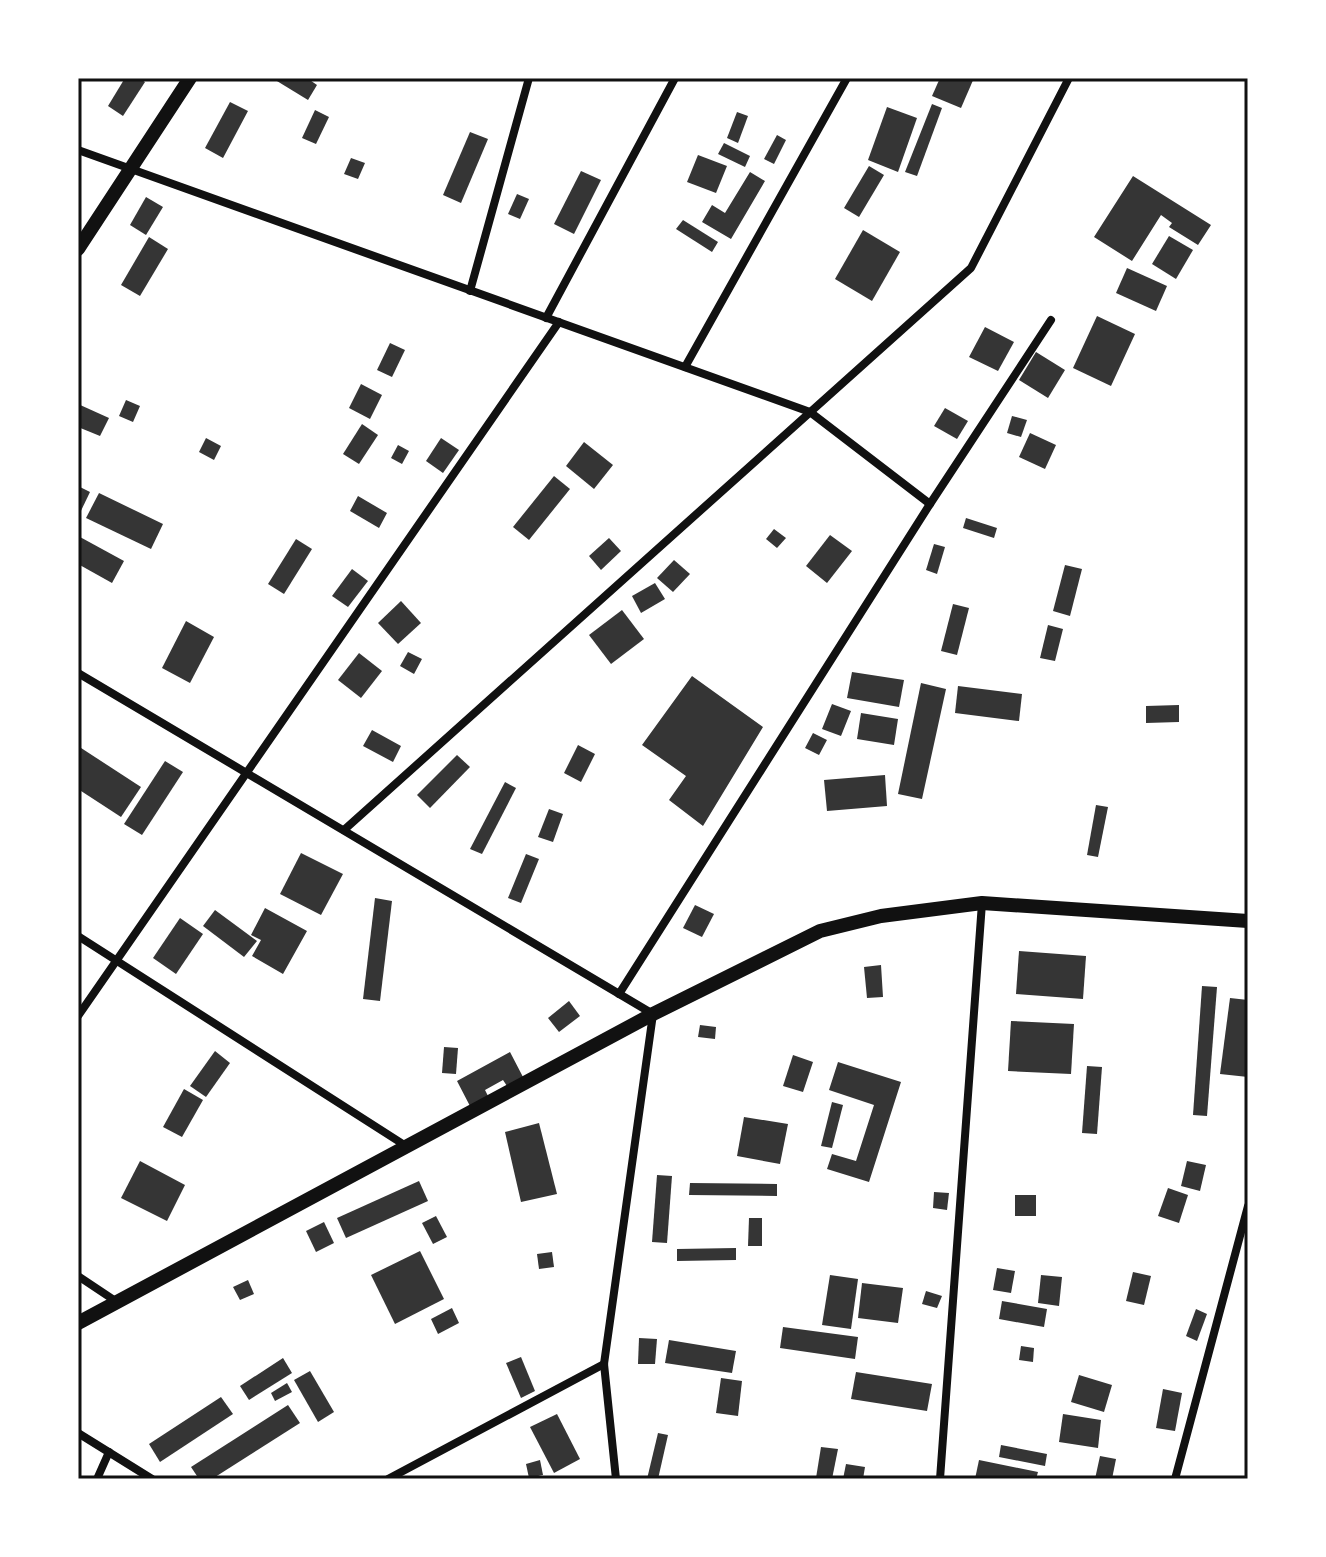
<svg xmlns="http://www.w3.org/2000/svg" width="1326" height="1557" font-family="Figtree,sans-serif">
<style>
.building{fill:#353535}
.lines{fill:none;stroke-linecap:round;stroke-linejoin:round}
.minor{stroke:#111;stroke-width:8}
.tertiary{stroke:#111;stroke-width:14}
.neatline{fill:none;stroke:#111;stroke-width:3}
</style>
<rect width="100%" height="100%" fill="#fff"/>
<!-- building -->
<g class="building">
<path d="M125 78H139L145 82 123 116 108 106Z"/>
<path d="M272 78H307L317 85 308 100Z"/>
<path d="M940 78H974L961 108 932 96Z"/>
<path d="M230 102 248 111 223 158 205 148Z"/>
<path d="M932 104 942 108 917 176 905 172Z"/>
<path d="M887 107 917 118 898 172 868 160Z"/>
<path d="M315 110 329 117 316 144 302 138Z"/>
<path d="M737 112 748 116 738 143 727 138Z"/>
<path d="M470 132 488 139 461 203 443 195Z"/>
<path d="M777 135 786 140 774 164 764 159Z"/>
<path d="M724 143 750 156 745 167 718 154Z"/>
<path d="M698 155 727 166 716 193 687 182Z"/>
<path d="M351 158 365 163 358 179 344 174Z"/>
<path d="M869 166 884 175 859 217 844 208Z"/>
<path d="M581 171 601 180 574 234 554 224Z"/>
<path d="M750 172 765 181 731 239 702 222 712 205 725 213Z"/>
<path d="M1133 176 1211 225 1198 245 1169 227 1172 223 1161 215 1132 261 1094 237Z"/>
<path d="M517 194 529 199 520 219 508 214Z"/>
<path d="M146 197 163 207 146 235 130 225Z"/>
<path d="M683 220 718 242 712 252 676 229Z"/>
<path d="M863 230 900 252 872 301 835 279Z"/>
<path d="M1169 236 1193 250 1176 279 1152 264Z"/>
<path d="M149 237 168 249 140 296 121 285Z"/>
<path d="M1127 268 1167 286 1156 311 1116 293Z"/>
<path d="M1097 316 1135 334 1111 386 1073 368Z"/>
<path d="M985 327 1014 342 998 371 969 357Z"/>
<path d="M390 343 405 350 392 377 377 370Z"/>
<path d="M1036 352 1065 370 1048 398 1019 380Z"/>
<path d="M361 384 382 395 370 419 349 408Z"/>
<path d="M126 400 140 406 133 422 119 416Z"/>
<path d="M78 404 109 418 100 436 78 427Z"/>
<path d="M945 408 968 421 957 439 934 426Z"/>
<path d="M1012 416 1027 420 1021 437 1007 433Z"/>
<path d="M362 424 378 435 359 464 343 454Z"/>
<path d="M1030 433 1056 445 1045 469 1019 457Z"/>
<path d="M206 438 221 446 214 460 199 452Z"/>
<path d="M441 438 459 450 443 473 426 461Z"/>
<path d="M584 442 613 465 594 489 566 466Z"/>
<path d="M398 445 409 451 402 464 391 458Z"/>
<path d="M554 476 570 489 529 540 513 527Z"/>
<path d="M78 486 90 492 78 517Z"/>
<path d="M99 493 163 524 151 549 86 518Z"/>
<path d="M358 496 387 513 379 528 350 511Z"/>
<path d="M966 518 997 528 994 538 963 528Z"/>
<path d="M774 529 786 538 777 548 766 539Z"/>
<path d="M830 535 852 551 827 583 806 566Z"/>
<path d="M80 537 124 561 112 583 78 564Z"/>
<path d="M609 538 621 551 601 570 589 556Z"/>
<path d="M296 539 312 549 284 594 268 584Z"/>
<path d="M934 544 945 547 937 574 926 570Z"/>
<path d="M674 560 690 574 673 592 657 578Z"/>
<path d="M1065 565 1082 569 1070 616 1053 611Z"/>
<path d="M352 569 368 581 348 607 332 596Z"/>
<path d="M655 583 665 599 641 613 632 596Z"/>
<path d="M401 601 421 623 398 644 378 623Z"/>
<path d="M953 604 969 608 957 655 941 651Z"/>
<path d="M622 610 644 639 611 664 589 635Z"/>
<path d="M186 621 214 637 190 683 162 668Z"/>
<path d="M1048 625 1063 629 1055 661 1040 658Z"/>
<path d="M408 652 422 659 414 674 400 666Z"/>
<path d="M359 653 382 671 361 698 338 680Z"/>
<path d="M852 672 904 680 899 707 847 698Z"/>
<path d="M692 676 763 727 703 826 669 800 686 776 642 745Z"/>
<path d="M921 683 946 689 922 799 898 794Z"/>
<path d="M958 686 1022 694 1019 721 955 713Z"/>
<path d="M832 704 851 711 841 736 822 729Z"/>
<path d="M1179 705V722L1146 723V706Z"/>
<path d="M861 713 898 719 894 745 857 739Z"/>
<path d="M372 730 401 746 393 762 363 746Z"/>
<path d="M813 733 827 740 819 755 805 748Z"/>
<path d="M578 745 595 754 581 782 564 773Z"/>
<path d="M78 746 141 787 121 817 78 789Z"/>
<path d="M457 755 470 767 430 808 417 795Z"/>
<path d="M165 761 183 772 142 835 124 824Z"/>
<path d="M885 775 887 806 827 811 824 780Z"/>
<path d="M505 782 516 788 482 854 470 849Z"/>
<path d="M1096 805 1108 807 1098 857 1087 855Z"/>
<path d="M549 809 563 814 553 842 538 837Z"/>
<path d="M301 853 343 874 321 915 280 894Z"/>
<path d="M526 854 539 859 521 903 508 898Z"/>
<path d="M375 898 392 901 380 1001 363 999Z"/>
<path d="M695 905 714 914 702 937 683 928Z"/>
<path d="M265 908 307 931 283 974 252 956 261 940 251 935Z"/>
<path d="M215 910 257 941 244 957 203 926Z"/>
<path d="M180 918 203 934 176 974 153 958Z"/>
<path d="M1019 951 1086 956 1083 999 1016 994Z"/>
<path d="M881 965 883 997 867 998 864 967Z"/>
<path d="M1202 986 1217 987 1207 1116 1193 1115Z"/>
<path d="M1230 998 1248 1000V1077L1220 1074Z"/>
<path d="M569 1001 580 1016 559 1032 548 1018Z"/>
<path d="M1011 1021 1074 1024 1071 1074 1008 1071Z"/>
<path d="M700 1025 716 1027 715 1039 698 1037Z"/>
<path d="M444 1047 458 1048 456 1074 442 1073Z"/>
<path d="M215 1051 230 1063 206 1097 190 1086Z"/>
<path d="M510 1052 523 1077 507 1086 503 1080 485 1090 489 1098 471 1108 457 1081Z"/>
<path d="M793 1055 813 1062 803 1092 783 1086Z"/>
<path d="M838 1062 901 1082 869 1182 827 1169 832 1154 856 1161 874 1105 829 1090Z"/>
<path d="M1087 1066 1102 1067 1097 1134 1082 1133Z"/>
<path d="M184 1089 203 1100 182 1137 163 1127Z"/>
<path d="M832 1102 843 1105 832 1148 821 1146Z"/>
<path d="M744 1117 788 1124 780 1164 737 1156Z"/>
<path d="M539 1123 557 1194 521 1202 505 1132Z"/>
<path d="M140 1161 185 1185 167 1221 121 1198Z"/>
<path d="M1187 1161 1206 1165 1200 1191 1181 1186Z"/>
<path d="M657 1175 672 1176 667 1243 652 1242Z"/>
<path d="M419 1181 428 1201 346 1238 337 1218Z"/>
<path d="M690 1183 777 1184V1196L689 1195Z"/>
<path d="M1168 1188 1188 1195 1179 1223 1158 1216Z"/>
<path d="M934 1192 949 1193 947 1210 933 1208Z"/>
<rect x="1015" y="1195" width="21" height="21"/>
<path d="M436 1216 447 1237 433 1244 422 1223Z"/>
<path d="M749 1218H762V1246H748Z"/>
<path d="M324 1222 334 1243 316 1252 306 1231Z"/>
<path d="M736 1248V1260L677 1261V1249Z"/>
<path d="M420 1251 444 1299 395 1324 371 1275Z"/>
<path d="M552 1252 554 1267 539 1269 537 1254Z"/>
<path d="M997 1268 1015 1271 1011 1293 993 1290Z"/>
<path d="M1133 1272 1151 1276 1144 1305 1126 1301Z"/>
<path d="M830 1275 858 1279 851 1329 822 1325Z"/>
<path d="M1041 1275 1062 1277 1059 1306 1038 1303Z"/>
<path d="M248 1280 254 1294 240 1300 233 1287Z"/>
<path d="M862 1283 903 1288 898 1323 858 1318Z"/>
<path d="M926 1291 942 1296 937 1308 922 1304Z"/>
<path d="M1002 1301 1047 1309 1044 1327 999 1319Z"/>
<path d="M452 1308 459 1323 438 1334 431 1319Z"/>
<path d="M1196 1309 1207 1314 1197 1341 1186 1336Z"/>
<path d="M783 1327 858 1337 855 1359 780 1348Z"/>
<path d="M639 1338 657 1339 655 1364H638Z"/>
<path d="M669 1340 736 1351 732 1373 665 1363Z"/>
<path d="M1021 1346 1034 1348 1033 1362 1019 1360Z"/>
<path d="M521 1357 535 1391 521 1398 506 1363Z"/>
<path d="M283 1358 292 1373 249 1400 240 1386Z"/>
<path d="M310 1371 334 1412 318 1422 294 1380Z"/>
<path d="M856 1372 932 1384 927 1411 851 1399Z"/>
<path d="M1079 1375 1112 1385 1104 1412 1071 1402Z"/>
<path d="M721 1378 742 1381 738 1416 716 1413Z"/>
<path d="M287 1383 292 1392 275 1401 271 1393Z"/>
<path d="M1163 1389 1182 1393 1175 1431 1156 1428Z"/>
<path d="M221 1397 233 1414 160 1462 149 1444Z"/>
<path d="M288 1405 300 1423 212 1479H199L191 1467Z"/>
<path d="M557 1414 580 1459 554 1473 530 1427Z"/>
<path d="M1063 1414 1101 1420 1098 1448 1059 1442Z"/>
<path d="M658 1433 668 1435 658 1479H647Z"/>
<path d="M1001 1445 1047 1454 1045 1466 999 1457Z"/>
<path d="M821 1447 838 1449 832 1479 816 1478Z"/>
<path d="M1100 1456 1116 1459 1112 1479H1095Z"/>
<path d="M540 1460 543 1475 529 1478 526 1464Z"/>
<path d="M979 1460 1038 1472 1036 1479H975Z"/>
<path d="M846 1464 865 1467 863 1479H843Z"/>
</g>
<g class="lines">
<!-- minor -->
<g class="minor">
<path d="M78 150 810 412 930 504"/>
<path d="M470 291 529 78"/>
<path d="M546 318 675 78"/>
<path d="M685 367 847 78"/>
<path d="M78 673 653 1014 604 1364 616 1479"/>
<path d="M344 830 971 268 1069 78"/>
<path d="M78 936 406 1146"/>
<path d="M619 994 930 504 1051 320"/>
<path d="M78 1016 559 322"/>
<path d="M78 1276 117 1302"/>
<path d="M78 1433 152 1479"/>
<path d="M97 1479 109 1452"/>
<path d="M388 1479 604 1364"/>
<path d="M940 1479 982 903"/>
<path d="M1175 1479 1248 1206"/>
</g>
<!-- tertiary -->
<g class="tertiary">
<path d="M78 249 190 78"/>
<path d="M78 1323 653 1014 820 931 881 916 982 903 1248 921"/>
</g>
</g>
<!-- border -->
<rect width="1326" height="1557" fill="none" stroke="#ffffff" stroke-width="160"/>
<rect x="80" y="80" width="1166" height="1397" class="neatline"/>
</svg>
